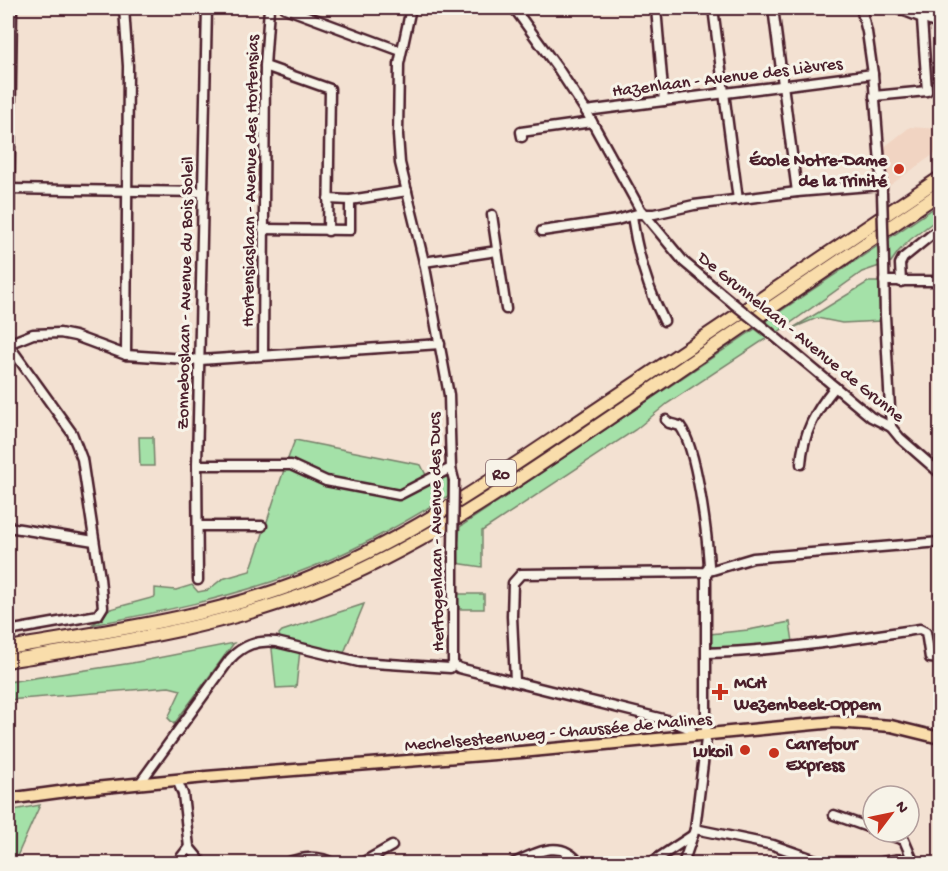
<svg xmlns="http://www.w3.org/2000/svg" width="948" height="871" font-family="'Gochi Hand',sans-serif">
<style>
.built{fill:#f1d4c2}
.green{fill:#a4e1a8;stroke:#77806a;stroke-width:1.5}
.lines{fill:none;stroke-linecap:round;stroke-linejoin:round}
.minor-casing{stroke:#4a1f2b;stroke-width:13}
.major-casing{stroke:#4a1f2b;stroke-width:15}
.highway-casing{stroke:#4a1f2b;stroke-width:16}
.minor{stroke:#f7f3e8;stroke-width:8}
.major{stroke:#f9ddab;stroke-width:10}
.highway{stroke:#f9ddab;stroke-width:12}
.minor-bridge-casing{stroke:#4a1f2b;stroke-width:13;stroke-linecap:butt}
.minor-bridge{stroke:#f7f3e8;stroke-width:8}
.poi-dot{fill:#c8321e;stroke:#f7f3e8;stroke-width:2}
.labels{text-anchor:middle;stroke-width:6;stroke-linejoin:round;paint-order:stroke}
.shield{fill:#f7f3e8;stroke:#7e5f64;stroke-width:1.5}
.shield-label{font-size:16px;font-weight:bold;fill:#4a1f2b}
.street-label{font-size:18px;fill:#4a1f2b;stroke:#f7f3e8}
.poi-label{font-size:18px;font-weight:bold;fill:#4a1f2b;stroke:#f7f3e8;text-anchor:end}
</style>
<rect width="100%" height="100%" fill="#f3e1d2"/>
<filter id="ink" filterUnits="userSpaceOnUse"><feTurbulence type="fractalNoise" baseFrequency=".0167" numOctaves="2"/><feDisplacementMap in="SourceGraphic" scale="12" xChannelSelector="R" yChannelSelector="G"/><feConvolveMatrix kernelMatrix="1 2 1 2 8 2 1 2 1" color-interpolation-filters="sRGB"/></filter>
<g filter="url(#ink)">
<!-- built -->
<path class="built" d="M910 127 939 129 940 132V150L886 188 883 148Z"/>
<!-- green -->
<g class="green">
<path d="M940 204V217L911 239 898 252 891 262 862 272 778 332 766 321Z"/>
<path d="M868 282H881V321L842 323 817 318 793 328Z"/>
<path d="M755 329 767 338 668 403 635 430 482 531V567L456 563 460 527Z"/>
<path d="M139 437H153L154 466H140Z"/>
<path d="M295 440 421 465 430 483 443 476 448 478V496C399 526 349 554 294 574 229 598 160 612 91 625L103 618 107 610 155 597V588L176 590 192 585 198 592 208 590 222 579 250 571C266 528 278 483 295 440Z"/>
<path d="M458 594H484V609H459Z"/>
<path d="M364 604 343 655 280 639 279 634 282 631Z"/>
<path d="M790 622 793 642 737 647H710V634L748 630Z"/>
<path d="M234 643 174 724 168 718 181 690 169 687 8 700V682L132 663Z"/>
<path d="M276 644 300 650 296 687 276 688 272 649Z"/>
<path d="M40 805 14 863H8V811Z"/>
</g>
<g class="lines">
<!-- minor casing -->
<g class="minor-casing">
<g id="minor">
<path d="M124 8 128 66 126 355"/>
<path d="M285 8 401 51"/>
<path d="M411 8 399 64 398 135 400 163 424 262 449 395 451 468 454 480"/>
<path d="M514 8 559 70 586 111 640 209 684 262 734 304"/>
<path d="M656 8 664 101"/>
<path d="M713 8 738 200"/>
<path d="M773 8 797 192"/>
<path d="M861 8 867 32 873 74 882 189"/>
<path d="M897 8 940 25"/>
<path d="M265 66 330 89 328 231"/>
<path d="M874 96 927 91 922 19"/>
<path d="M586 111 873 74"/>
<path d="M522 137 521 132 592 122"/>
<path d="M8 189 203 192"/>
<path d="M328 199 350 200 407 191"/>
<path d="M492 215 506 309"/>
<path d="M632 216C637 252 648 289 664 321"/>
<path d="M263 229 350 230V200"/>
<path d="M542 231 617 220 637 214H654L694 205 797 192 881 185"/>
<path d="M424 262 497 251"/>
<path d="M884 263 885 315 891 427"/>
<path d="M884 281H940"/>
<path d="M901 282 900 264 903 258 940 228"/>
<path d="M8 292 12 8"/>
<path d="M768 331 871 417 891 427 900 438 940 473"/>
<path d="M8 344 33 334 60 333 75 336 126 355 200 360 440 344"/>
<path d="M263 355 265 66 269 8"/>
<path d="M666 420 669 423 680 426C697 448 707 535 709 565L706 572V739L695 829 683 864"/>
<path d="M801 464C803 433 816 410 835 387"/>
<path d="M197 465H291L326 481 399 495 451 468"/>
<path d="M198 526H262"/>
<path d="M8 527 94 541"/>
<path d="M453 548V664L459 668 667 720 691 729 693 735"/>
<path d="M198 580 197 465 207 8"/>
<path d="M8 631 98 615 103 607 100 578 82 459 72 433 8 344"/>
<path d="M707 653C779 651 850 639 920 629L926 632 930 658 940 659"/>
<path d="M515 681 512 616 513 583 521 574 706 572 753 558 940 542"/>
<path d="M177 780 183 794 189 847 203 864"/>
<path d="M140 783 230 659C243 645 257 640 276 642L359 662 450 668 453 664"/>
<path d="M834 815 873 829"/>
<path d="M695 829 773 845 827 864"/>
<path d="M881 832 904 840 913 861"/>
<path d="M176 864 189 847"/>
<path d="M284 864C301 857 318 854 334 864"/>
<path d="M360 864 392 846"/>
<path d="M512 864C535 853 561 837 580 864"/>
<path d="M649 864 693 835"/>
<path d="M874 864C887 861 903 856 915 863"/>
</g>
</g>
<!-- major casing -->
<g class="major-casing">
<path id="major" d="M8 799 74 790 206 777 521 752 835 722 891 726 940 738"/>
</g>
<!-- highway casing -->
<g class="highway-casing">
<g id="highway">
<path d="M8 648C106 631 209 618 303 581 409 540 502 473 596 410 711 333 826 255 940 178"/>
<path d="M8 661C111 643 215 629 313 591 425 547 525 475 624 408 729 336 835 264 940 193"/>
</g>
</g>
<!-- minor -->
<use href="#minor" class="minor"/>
<!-- major -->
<use href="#major" class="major"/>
<!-- highway -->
<use href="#highway" class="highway"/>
<!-- minor-bridge casing -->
<g class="minor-bridge-casing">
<g id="minor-bridge">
<path d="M882 192 884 263"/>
<path d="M734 304 768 331"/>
<path d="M453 548 454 480"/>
</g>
</g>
<!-- minor-bridge -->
<use href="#minor-bridge" class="minor-bridge"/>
</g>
</g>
<!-- markers -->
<g class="poi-dot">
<circle cx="899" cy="169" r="6"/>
<path d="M717 683h6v6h6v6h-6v6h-6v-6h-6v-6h6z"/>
<circle cx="745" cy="750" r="6"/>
<circle cx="774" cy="753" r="6"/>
</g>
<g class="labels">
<!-- shield labels -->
<rect class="shield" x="486" y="460" width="30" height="26" rx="4.5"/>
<g class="shield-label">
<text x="501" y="479">R0</text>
</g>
<!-- street labels -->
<g class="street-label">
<text transform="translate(727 76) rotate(-7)" y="6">Hazenlaan - Avenue des Lièvres</text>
<text transform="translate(249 181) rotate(-89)" y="6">Hortensiaslaan - Avenue des Hortensias</text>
<text transform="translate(184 293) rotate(-89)" y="6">Zonneboslaan - Avenue du Bois Soleil</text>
<text transform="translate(802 336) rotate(39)" y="6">De Grunnelaan - Avenue de Grunne</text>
<text transform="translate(435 532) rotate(-91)" y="6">Hertogenlaan - Avenue des Ducs</text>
<text transform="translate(558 731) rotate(-5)" y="6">Mechelsesteenweg - Chaussée de Malines</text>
</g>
<!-- poi labels -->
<g class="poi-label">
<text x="887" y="165">École Notre-Dame<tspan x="887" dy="21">de la Trinité</tspan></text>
<text x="734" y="688" text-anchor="start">MCH<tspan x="734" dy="21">Wezembeek-Oppem</tspan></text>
<text x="786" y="749" text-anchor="start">Carrefour<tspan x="786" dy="21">Express</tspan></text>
<text x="733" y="756">Lukoil</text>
</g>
</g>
<!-- margin -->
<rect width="948" height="871" fill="none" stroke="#f7f3e8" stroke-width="30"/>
<rect x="15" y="15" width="918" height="841" fill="none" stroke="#4a1f2b" stroke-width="2" filter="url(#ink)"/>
<!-- north arrow -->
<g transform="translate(891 814) rotate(58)"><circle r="28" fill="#f7f3e8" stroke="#b29e9c" stroke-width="1.5"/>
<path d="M0-4.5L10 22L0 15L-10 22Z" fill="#c8321e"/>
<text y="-9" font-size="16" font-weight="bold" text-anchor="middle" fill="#4a1f2b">N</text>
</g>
</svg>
